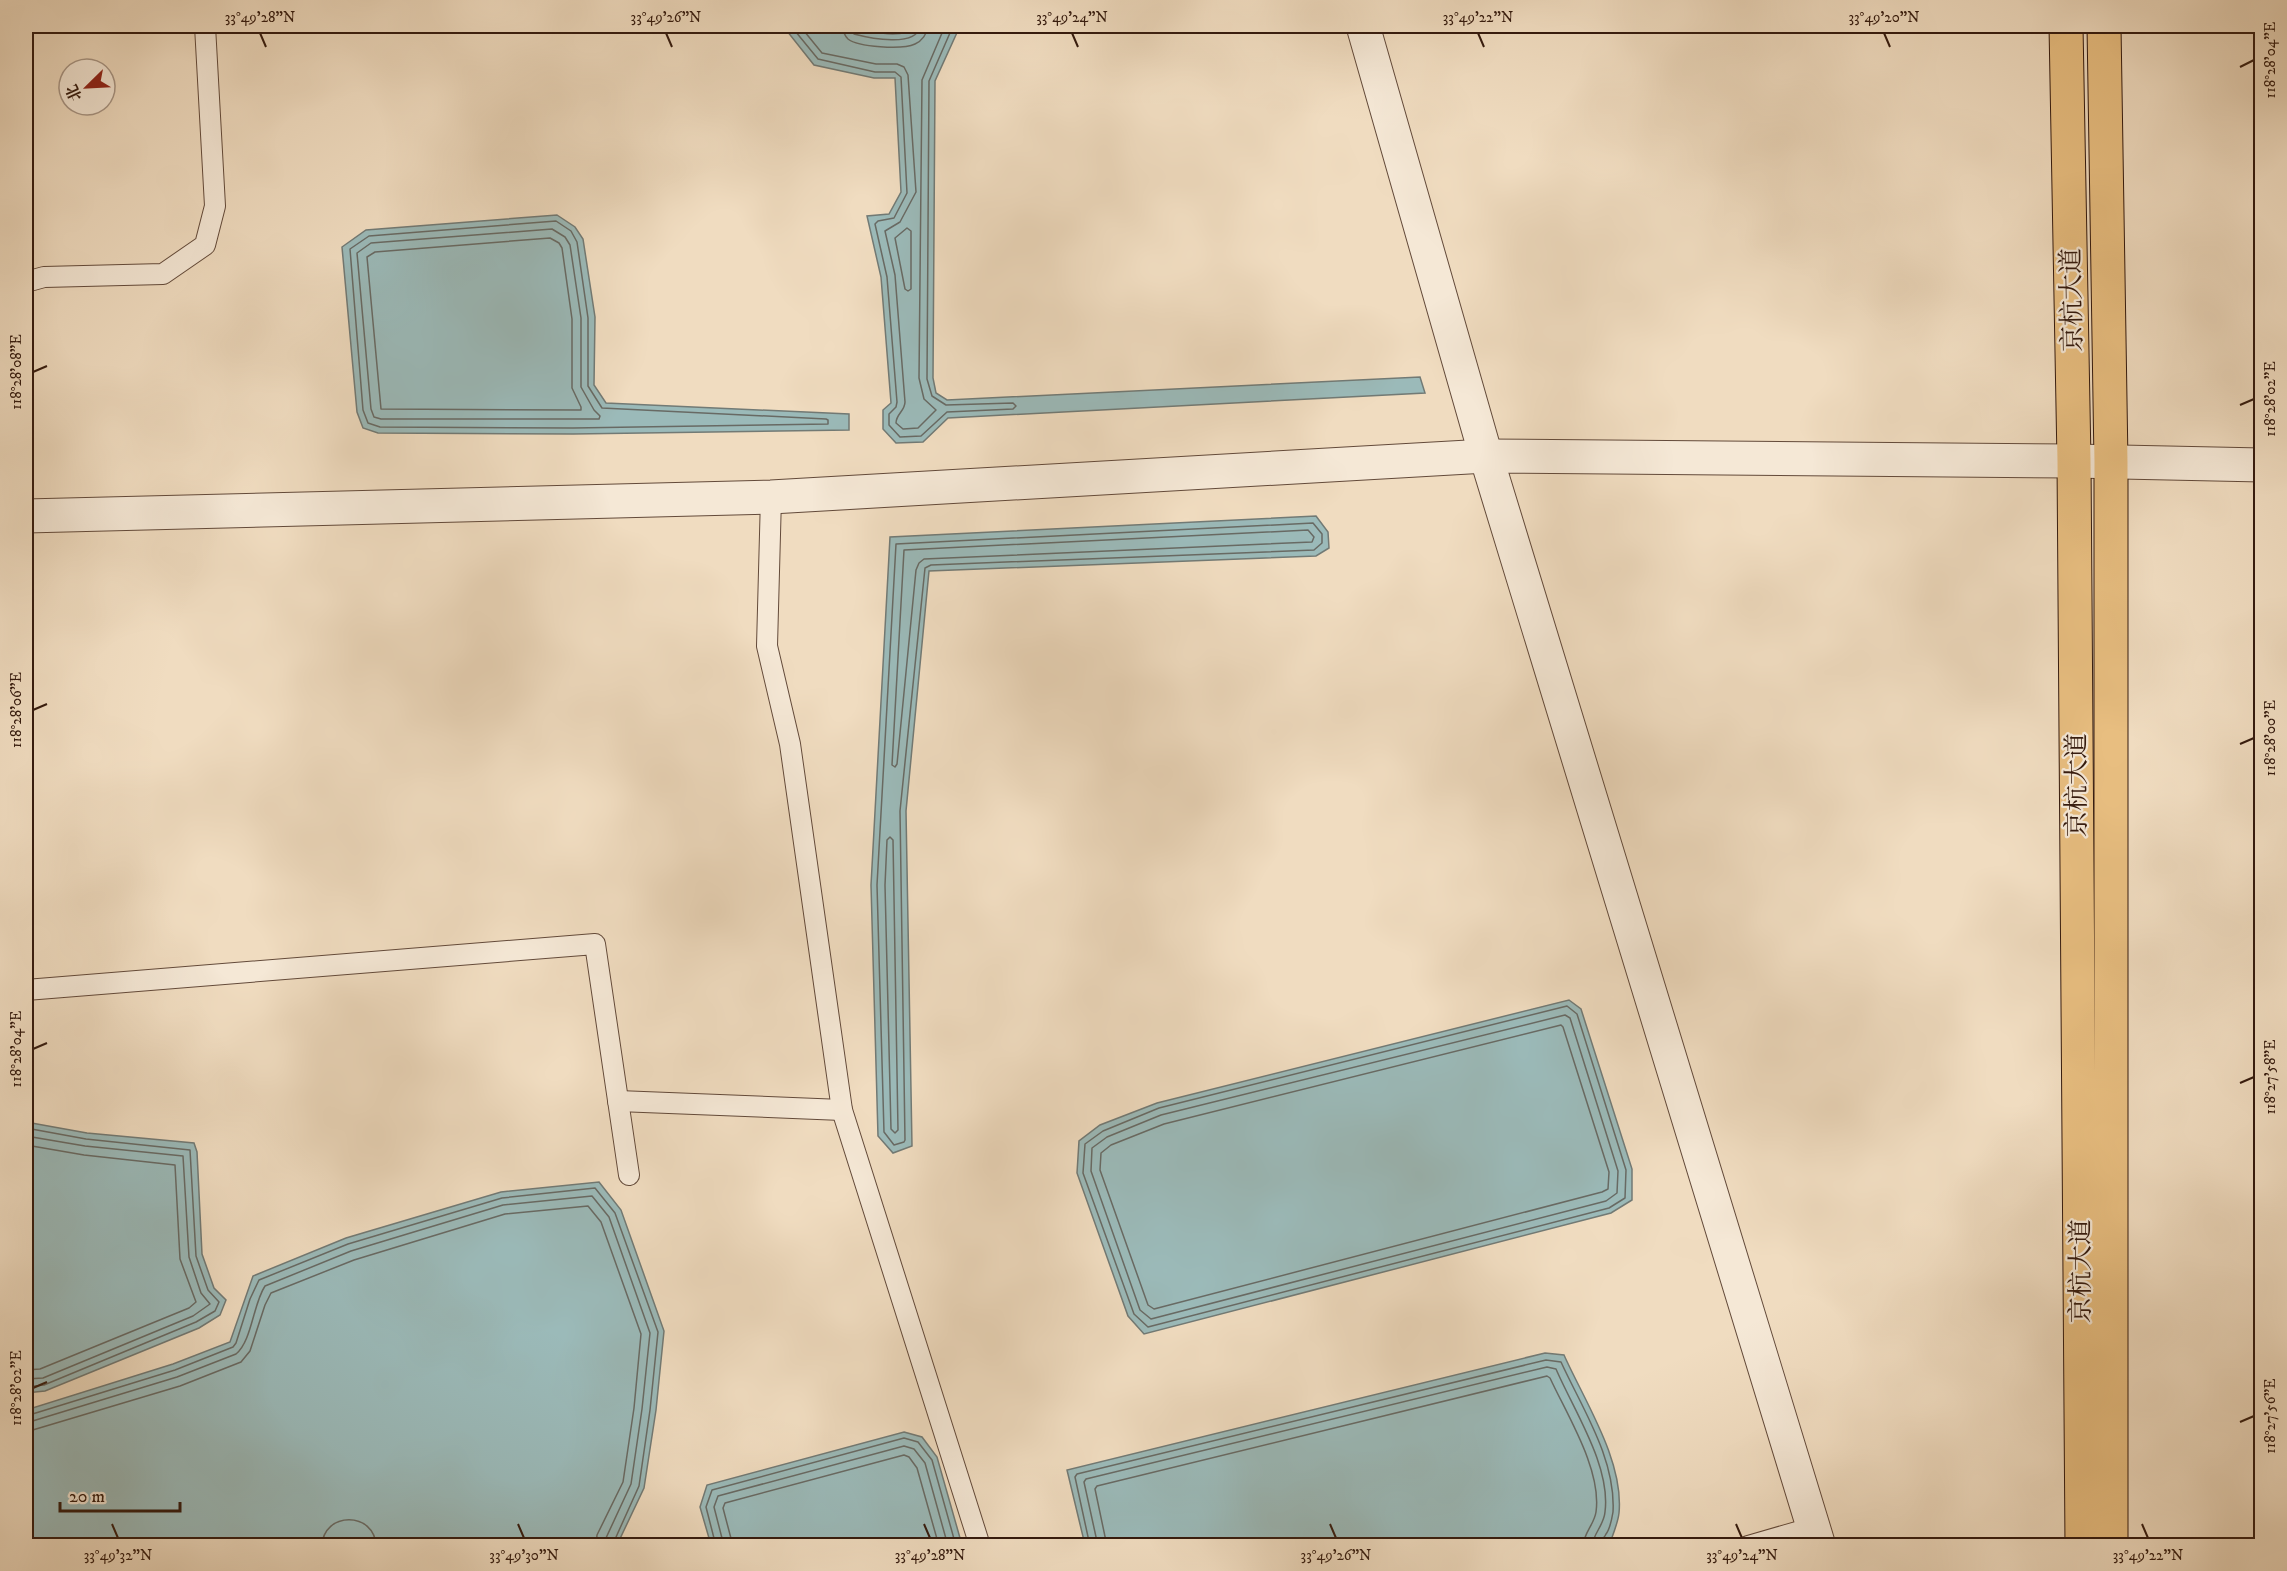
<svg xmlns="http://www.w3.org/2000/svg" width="2287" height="1571" font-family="'IM FELL DW Pica','Noto Serif SC',serif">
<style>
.water{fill:#9bbab9;stroke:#727a75;stroke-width:1.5}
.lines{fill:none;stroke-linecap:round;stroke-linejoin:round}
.shore{stroke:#686a64;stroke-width:1.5}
.service-casing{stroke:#634a3a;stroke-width:22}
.tertiary-casing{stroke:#634a3a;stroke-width:35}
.primary-casing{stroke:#341a0e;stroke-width:35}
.service{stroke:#f5e8d6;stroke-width:20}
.tertiary{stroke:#f5e8d6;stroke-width:33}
.primary{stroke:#e8be80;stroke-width:33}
.ticks{fill:none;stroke:#341a0e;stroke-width:2}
.labels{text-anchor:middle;stroke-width:4.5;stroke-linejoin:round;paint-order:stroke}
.street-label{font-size:26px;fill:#341a0e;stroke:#f5e8d6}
.neatline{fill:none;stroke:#341a0e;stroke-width:2}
.ticks-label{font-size:15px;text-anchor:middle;fill:#341a0e}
</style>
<rect width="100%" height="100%" fill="#f0dcc0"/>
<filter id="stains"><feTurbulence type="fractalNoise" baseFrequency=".00333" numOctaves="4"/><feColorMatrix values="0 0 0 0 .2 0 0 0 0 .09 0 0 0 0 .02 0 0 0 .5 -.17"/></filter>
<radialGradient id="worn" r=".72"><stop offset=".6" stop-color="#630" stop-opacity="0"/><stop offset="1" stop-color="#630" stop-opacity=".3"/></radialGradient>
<!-- water -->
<g class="water">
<path d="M783 26C803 25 825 24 845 26 868 28 897 43 917 26H960L935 81 933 378 936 393 947 400 1420 377 1425 393 948 418 923 442 896 443 883 429V410L891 403 881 277 867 216 889 214 901 192 895 78H874L814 65Z"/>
<path d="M557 215 575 227 583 239 595 317 594 385 606 403 849 414V430L573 434 378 433 363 428 357 412 342 247 366 230Z"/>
<path d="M1316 516 1328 532 1329 548 1316 556 929 571 906 811 912 1146 893 1153 878 1136 871 885 890 537Z"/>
<path d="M1569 1000 1581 1009 1632 1169V1200L1611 1213 1144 1334 1128 1316 1077 1173 1079 1141 1100 1125 1157 1103Z"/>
<path d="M26 1122 87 1133 194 1143 197 1152 202 1254 214 1288 226 1300 220 1315 199 1328 45 1391 26 1393Z"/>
<path d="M599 1182 621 1210 664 1331 656 1410 644 1488 617 1545 357 1546 352 1542 328 1546 26 1545V1410L173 1364 230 1342 253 1276 346 1238 501 1192Z"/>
<path d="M1545 1353 1564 1355C1585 1402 1624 1461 1619 1513 1618 1522 1614 1532 1611 1540L1601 1545H1085L1067 1470Z"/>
<path d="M904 1432 922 1437 937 1457 962 1545H711L700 1507 707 1485Z"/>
</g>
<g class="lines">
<!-- shore -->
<g class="shore">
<path d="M791 26 818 59 875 72H895L901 77 907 193 894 218 878 221 875 224 887 277 897 402 896 407 889 414V425L900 437 921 436 947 412 1013 409 1016 406 1013 403 946 405 932 396 927 379 929 81 953 26"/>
<path d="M800 26 822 53 876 64H897L904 67 908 75 916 192 900 222 885 231 895 275 905 402C905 411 896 414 896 423L903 429 918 428 936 410 924 399 919 378 922 80 945 26"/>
<path d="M843 26C843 31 844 35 848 39 858 47 902 50 915 44 922 41 927 34 928 26"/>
<path d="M850 26 854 34C869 38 917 48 920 26"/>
<path d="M556 221 571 231 577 242 588 318V386L602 408 826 419 828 420V424L573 428 380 427 368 423 363 410 350 249 369 236Z"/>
<path d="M907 228 911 231V289L908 291 905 289 895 238Z"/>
<path d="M552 229 565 237 570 245 581 318V387L594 410 600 416 599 419H381L374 417 371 409 357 253 371 243Z"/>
<path d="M550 238 559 243 562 248 572 319V388L581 407V410L381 409 367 257 375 252Z"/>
<path d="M1313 523 1322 534V543L1314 550 931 565 925 568 900 811 905 1140 904 1142 894 1145 884 1132 877 885 896 544Z"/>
<path d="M1308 530 1314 537 1312 542 924 559 919 563 916 570 897 764 895 767 892 765 904 550Z"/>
<path d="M890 837 893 840 898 1130 895 1133 891 1129 885 885 887 840Z"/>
<path d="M1567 1006 1577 1014 1626 1170 1625 1198 1609 1208 1148 1327 1134 1314 1083 1173 1085 1144 1103 1131 1159 1108Z"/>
<path d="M1565 1015 1570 1018 1618 1171 1617 1193 1606 1201 1151 1319 1140 1310 1091 1171 1092 1148 1107 1137 1161 1115Z"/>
<path d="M1561 1025 1563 1027 1609 1172 1608 1189 1602 1192 1154 1309 1148 1305 1100 1170 1101 1153 1111 1145 1164 1124Z"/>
<path d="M26 1128 86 1139 190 1150 196 1256 208 1290 219 1302 215 1311 196 1322 44 1385 26 1387"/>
<path d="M26 1136 85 1146 183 1156 189 1257 201 1293 210 1304 193 1316 43 1378 26 1379"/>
<path d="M26 1145 84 1155 175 1165 180 1259 196 1302 189 1308 40 1369 26 1370"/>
<path d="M26 1416 175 1370 233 1347 236 1343 250 1299 259 1280 348 1244 502 1198 595 1188 615 1213 658 1332 650 1410 639 1486 612 1546"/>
<path d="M26 1423 177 1377 236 1354C252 1341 253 1304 265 1286L351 1251 503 1205 592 1196 609 1217 650 1333 642 1409 631 1484 606 1538 605 1546"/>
<path d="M26 1432 180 1386 241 1362 250 1351 265 1305 271 1293 354 1260 505 1214 588 1206 601 1222 641 1334 634 1408 623 1482 597 1535 596 1546"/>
<path d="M322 1546C323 1511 375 1511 376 1546"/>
<path d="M716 1546 706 1507 712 1490 904 1438 918 1442 932 1460 956 1546"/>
<path d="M724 1546 714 1507 718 1496 904 1446 914 1449 925 1463 948 1546"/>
<path d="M733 1546 723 1508 725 1503 904 1455 909 1457 917 1468 939 1546"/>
<path d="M1090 1546 1075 1477 1077 1474 1546 1360 1561 1362C1582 1408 1616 1459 1613 1512 1612 1518 1610 1529 1606 1534 1604 1539 1600 1539 1600 1546"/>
<path d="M1098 1546 1084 1482 1086 1479 1547 1367 1556 1369C1574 1411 1611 1466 1605 1512 1604 1525 1593 1534 1592 1546"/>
<path d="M1107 1546 1095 1489 1097 1486 1547 1376 1550 1378C1567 1415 1602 1470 1596 1512 1594 1525 1584 1532 1583 1546"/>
</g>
<!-- service casing -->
<g class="service-casing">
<g id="service">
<path d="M26 282 44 277 163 274 205 245 215 206 205 26"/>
<path d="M771 497 767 646 790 744 842 1110 980 1546"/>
<path d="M26 990 595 944 629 1175"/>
<path d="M618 1101 842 1110"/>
<path d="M1748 1546 1814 1527"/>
</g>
</g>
<!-- tertiary casing -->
<g class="tertiary-casing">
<g id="tertiary">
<path d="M1363 26 1486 456 1819 1546"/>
<path d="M26 516 771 497 1486 456 2074 461 2262 465"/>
</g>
</g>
<!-- primary casing -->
<g class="primary-casing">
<g id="primary">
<path d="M2066 26 2074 461 2082 1546"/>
<path d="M2104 26 2111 462V1546"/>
</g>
</g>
<!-- service -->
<use href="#service" class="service"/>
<!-- tertiary -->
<use href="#tertiary" class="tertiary"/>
<!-- primary -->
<use href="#primary" class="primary"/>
</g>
<!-- ticks -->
<path class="ticks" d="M260 33 266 47M666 33 672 47M1072 33 1078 47M1478 33 1484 47M1884 33 1890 47M2240 67 2254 60M33 372 47 366M2240 405 2254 399M33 710 47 704M2240 744 2254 738M33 1049 47 1043M2240 1083 2254 1077M33 1388 47 1382M2240 1422 2254 1416M112 1524 118 1538M518 1524 524 1538M924 1524 930 1538M1330 1524 1336 1538M1736 1524 1742 1538M2142 1524 2148 1538"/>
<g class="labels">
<!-- street labels -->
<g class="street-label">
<text transform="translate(2071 300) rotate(-91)" y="9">京杭大道</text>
<text transform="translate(2076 785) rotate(-90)" y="9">京杭大道</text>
<text transform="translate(2080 1271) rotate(-90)" y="9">京杭大道</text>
</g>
</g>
<!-- margin -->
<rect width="2287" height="1571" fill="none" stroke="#f0dcc0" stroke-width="66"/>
<!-- north arrow -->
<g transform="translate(87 87) rotate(246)"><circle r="28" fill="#f5e8d6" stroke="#a89686" stroke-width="1.5"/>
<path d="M0-4.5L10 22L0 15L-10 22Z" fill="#8f2418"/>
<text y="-9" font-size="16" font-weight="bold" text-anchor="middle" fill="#341a0e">北</text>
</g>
<!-- scale -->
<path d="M60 1502v9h120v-9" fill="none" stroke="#341a0e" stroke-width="3"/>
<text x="69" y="1502" font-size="18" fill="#341a0e" stroke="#f5e8d6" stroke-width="4.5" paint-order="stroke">20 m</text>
<rect x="33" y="33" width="2221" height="1505" class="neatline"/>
<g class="ticks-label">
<text x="260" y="22">33°49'28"N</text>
<text x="666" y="22">33°49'26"N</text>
<text x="1072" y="22">33°49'24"N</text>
<text x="1478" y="22">33°49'22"N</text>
<text x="1884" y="22">33°49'20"N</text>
<text transform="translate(2270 60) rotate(-90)" y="5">118°28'04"E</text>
<text transform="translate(16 372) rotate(-90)" y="5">118°28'08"E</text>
<text transform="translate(2270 399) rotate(-90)" y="5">118°28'02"E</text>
<text transform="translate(16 710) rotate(-90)" y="5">118°28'06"E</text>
<text transform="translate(2270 738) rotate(-90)" y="5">118°28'00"E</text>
<text transform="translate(16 1049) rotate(-90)" y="5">118°28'04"E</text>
<text transform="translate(2270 1077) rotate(-90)" y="5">118°27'58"E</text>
<text transform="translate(16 1388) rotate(-90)" y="5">118°28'02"E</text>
<text transform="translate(2270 1416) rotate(-90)" y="5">118°27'56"E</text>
<text x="118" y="1560">33°49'32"N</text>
<text x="524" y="1560">33°49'30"N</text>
<text x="930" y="1560">33°49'28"N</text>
<text x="1336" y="1560">33°49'26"N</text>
<text x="1742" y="1560">33°49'24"N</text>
<text x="2148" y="1560">33°49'22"N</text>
</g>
<rect width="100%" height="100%" filter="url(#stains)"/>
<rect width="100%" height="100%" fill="url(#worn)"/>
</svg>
